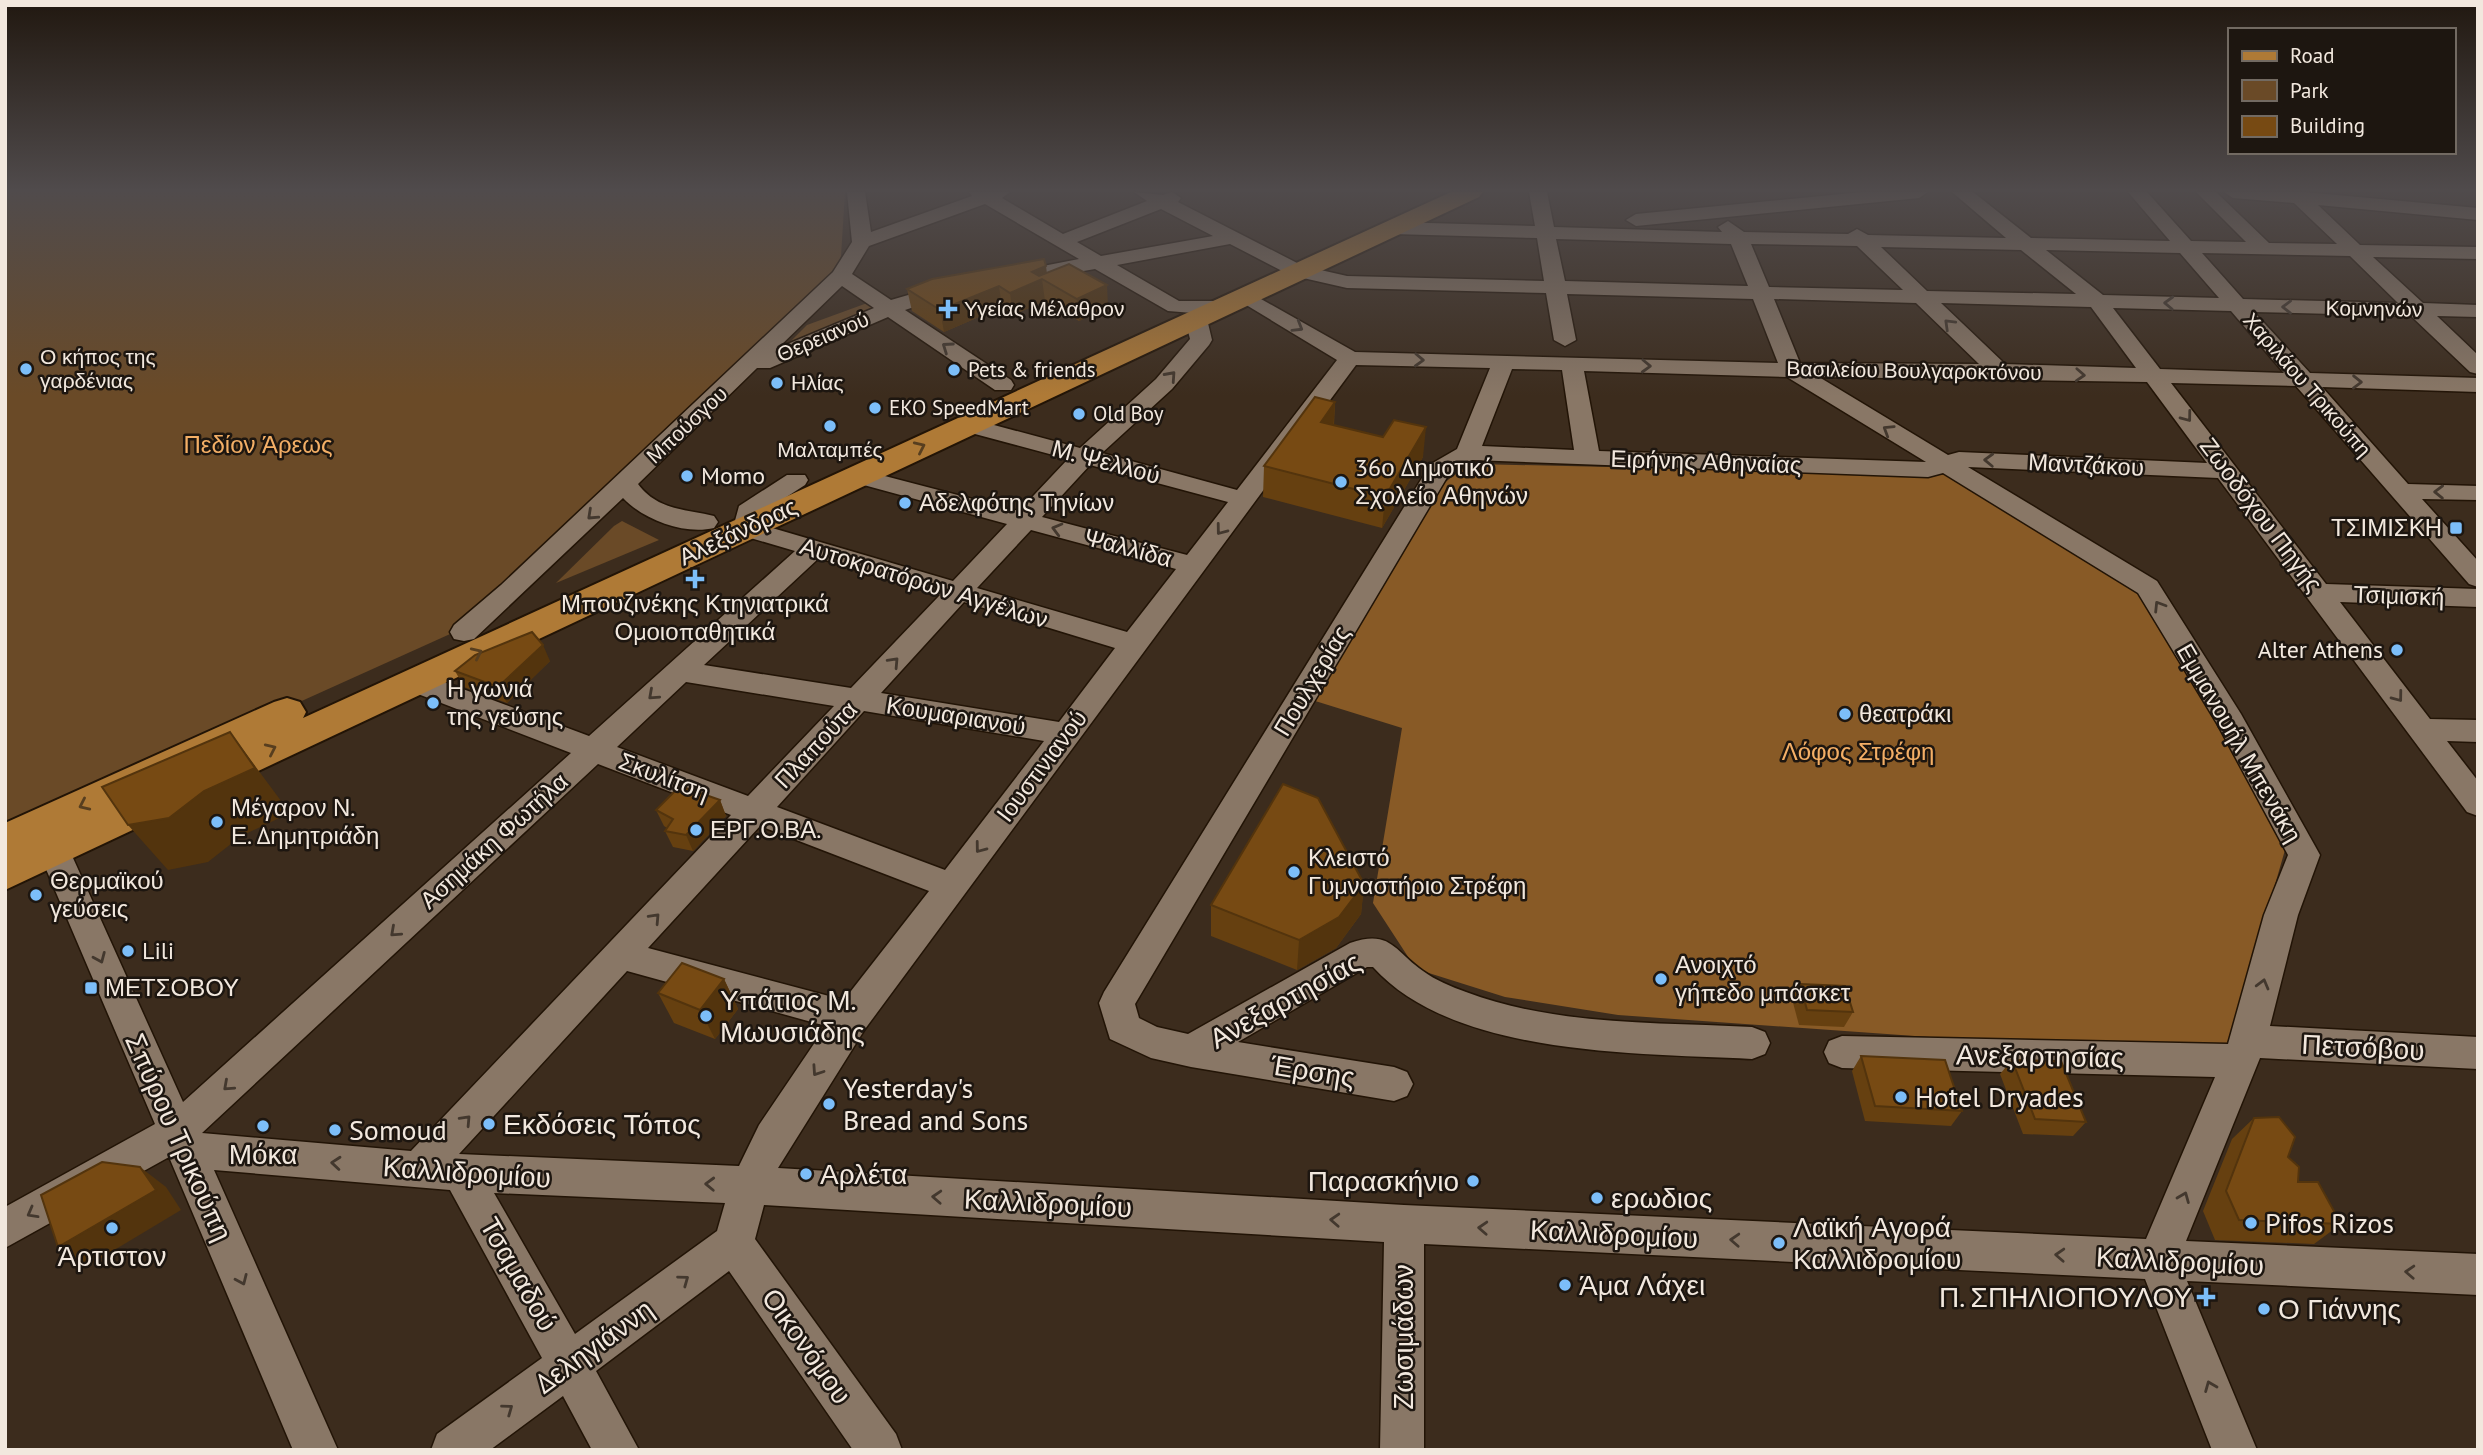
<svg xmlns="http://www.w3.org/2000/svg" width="2483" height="1455" font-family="'PT Sans',sans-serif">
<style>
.green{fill:#6a4a27}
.forest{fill:#885a26}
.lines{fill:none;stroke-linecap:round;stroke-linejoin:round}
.minor-casing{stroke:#221406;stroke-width:3}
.major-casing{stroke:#221406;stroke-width:4}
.minor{fill:#897766;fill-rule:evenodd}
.major{fill:#af7a36;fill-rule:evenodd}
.wall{fill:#664010}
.shaded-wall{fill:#53340d}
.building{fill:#774a13;stroke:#53340d;stroke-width:2}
.oneway{stroke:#43382e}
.oneway2{stroke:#573e1f}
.poi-dot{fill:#7cbef9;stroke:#1d1610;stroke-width:2.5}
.labels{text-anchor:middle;stroke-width:5;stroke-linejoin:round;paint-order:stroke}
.far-poi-label{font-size:21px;fill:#f2e8de;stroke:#1d1610;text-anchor:start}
.far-street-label{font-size:21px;fill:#f2e8de;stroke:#1d1610}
.park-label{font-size:24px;fill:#f4af66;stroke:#1d1610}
.street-label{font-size:24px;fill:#f2e8de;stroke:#1d1610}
.poi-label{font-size:24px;fill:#f2e8de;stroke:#1d1610;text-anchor:start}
.near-poi-label{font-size:28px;fill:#f2e8de;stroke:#1d1610;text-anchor:start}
.near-street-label{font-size:28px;fill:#f2e8de;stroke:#1d1610}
</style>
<rect width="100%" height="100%" fill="#3c2c1d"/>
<!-- green -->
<g class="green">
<path d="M5 192H845L841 256 832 280 459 630 5 835Z"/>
<path d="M870 302 882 309 779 353 807 325Z"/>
<path d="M622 521 659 540 556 583 614 526Z"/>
</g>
<!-- forest -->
<path class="forest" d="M1475 464 1956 475 2139 587 2287 843 2225 1058 1618 1015 1505 997 1416 969 1373 903 1402 728 1312 700 1437 489 1459 471Z"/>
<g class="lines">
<!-- minor casing -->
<g class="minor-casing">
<g id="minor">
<path d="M847 192H865L871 232 972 196 969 192H1010L1002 198 1063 234 1147 201 1134 192 1163 195 1172 192 1181 198 1178 202 1303 266 1347 276 1544 281 1537 238 1393 234 1383 228 1393 222 1535 226 1529 192H1547L1554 227 1722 232 1718 227 1728 221 1744 232 1848 234 1857 229 1868 235 2006 238 1952 192H1973L2031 238 2170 241 2128 192H2147L2191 241 2246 242 2196 192H2216L2269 243 2337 244 2294 203 2233 198 2224 192H2304L2478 208V220L2318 205 2360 245 2478 247V259L2373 257 2423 303 2478 305V317L2437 316 2478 355V374L2470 372 2411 316 2254 312 2310 373 2478 378V392L2322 387 2408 484 2478 486V500L2422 499 2478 561V587L2469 584 2296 386 2171 383 2326 584 2478 589V607L2340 602 2430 719 2478 720V742L2447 741 2478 781V816L2467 812 2218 478 1968 467 2157 581 2241 714 2315 846 2320 855 2298 915 2270 1026 2478 1037V1069L2260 1058 2186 1241 2478 1254V1295L2187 1281 2257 1450H2212L2145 1279 1424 1244V1450H1380L1384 1242 764 1205 755 1239 896 1434 902 1450H853L729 1271 596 1371 639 1450H592L563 1396 490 1450H431L437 1434 542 1358 450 1190 214 1170 338 1450H293L169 1157 5 1248V1207L155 1124 28 827 33 818 44 815 55 818 183 1102 571 753 405 689 401 682 405 675 415 672 425 675 589 736 795 551 737 534 733 528 739 506 787 475H805L808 480 805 485 760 514 759 524 953 581 1007 524 849 481 846 476 849 471 858 469 1019 511 1068 459 960 430 956 425 960 420 968 418 1080 448 1156 379 1190 339 1185 319 1193 313 1168 311 1095 269 1009 284 1002 282 999 278 1002 274 1079 259 985 204 869 246 852 274 891 300 946 284 953 286 956 290 953 294 905 310 1011 380 1014 385 1011 390H995L888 317 770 368H757L638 484C657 510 685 509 714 516L718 522 714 528C684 535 644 520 623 498L474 639 464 641 454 639 450 632 454 625 501 585 833 272 852 242ZM1161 209 1213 236 1101 256 1077 242ZM1556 239 1731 244 1748 286 1565 281ZM1230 244 1290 275 1347 288 1546 293 1554 340 1565 346 1576 340 1567 294 1753 299 1778 363 1355 352 1245 290 1235 296 1238 300 1337 360 1237 490 1102 453 1172 389 1209 345 1212 340 1207 319 1199 313H1219L1229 307 1219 301H1179L1117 265ZM1751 244 1857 246 1903 290 1769 287ZM1881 247 2021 250 2076 294 1927 291ZM2046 250 2180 253 2219 298 2103 295ZM2202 253 2350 256 2398 303 2243 299ZM842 286 874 308 778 348ZM1774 299 1916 303 1979 364 1800 363ZM1941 303 2091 307 2136 368 2005 364ZM2113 308 2231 311 2284 373 2160 369ZM1356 365 1490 368 1457 449 1431 464 1422 478 1104 992 1099 1003 1110 1039 1151 1058 1191 1067 1394 1101 1407 1096 1413 1084 1407 1072 1394 1067 1238 1042 1367 967H1373C1454 1057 1639 1053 1752 1059L1765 1054 1770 1043 1765 1032 1752 1027C1658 1022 1556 1026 1466 992 1452 987 1435 980 1423 971 1394 951 1391 929 1350 943L1188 1034 1157 1027 1139 1018 1135 1004 1449 474 1472 460 1928 477 1943 473 2138 593 2218 725 2288 855 2264 915 2228 1044 1842 1036 1829 1041 1824 1052 1829 1063 1842 1068 2215 1077 2146 1239 1404 1205 778 1168 865 1029ZM1512 369 1562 370 1574 450 1482 446ZM1584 371 1787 377 1926 462 1599 451ZM1819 377 2147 382 2207 463 1959 452 1948 455ZM1090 465 1228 502 1187 555 1042 517ZM1031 530 1176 569 1127 632 977 588ZM819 558 940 595 851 688 704 665ZM964 602 1115 648 1059 722 881 693ZM686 682 834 706 748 796 617 747ZM864 711 1044 741 945 870 777 807ZM598 764 731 815 411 1151 202 1133ZM760 826 929 891 844 1000 648 948ZM627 971 826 1026 759 1125 739 1166 459 1154ZM494 1193 725 1203 717 1231 575 1334Z"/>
<path d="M1862 192H1928L1919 198 1636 226 1626 220 1636 214Z"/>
</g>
</g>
<!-- major casing -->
<g class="major-casing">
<path id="major" d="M1451 192H1483L1479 197 5 890V823L274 702 287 698 300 702 306 712 303 718Z"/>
</g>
<!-- minor -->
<use href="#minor" class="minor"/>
<!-- major -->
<use href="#major" class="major"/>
</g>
<!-- wall -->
<g class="wall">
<path d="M1047 273 1108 307 1079 321 1045 301 1013 315 1002 307 944 332 912 311 907 289Z"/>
<path d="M1335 402 1334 425 1423 457 1382 528 1263 497 1264 466Z"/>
<path d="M550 661 507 703 464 687 455 671Z"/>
<path d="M720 800 726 816 693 851 673 847 665 831 667 828 664 826 656 810Z"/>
<path d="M1364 884 1361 914 1336 948 1297 970 1211 936V905Z"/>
<path d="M724 979 738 1009 715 1039 674 1023 658 993Z"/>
<path d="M1800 984 1853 1012 1844 1027 1799 1025 1792 999Z"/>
<path d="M1861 1056 1962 1111 1951 1126 1865 1121 1852 1071Z"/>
<path d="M2012 1060 2086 1122 2073 1136 2023 1134 2000 1074Z"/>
<path d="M2254 1118 2288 1157 2298 1182 2341 1224 2314 1244 2215 1240 2203 1211 2232 1139Z"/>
</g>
<!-- shaded-wall -->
<g class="shaded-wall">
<path d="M1046 266 1048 282 1042 279 1045 301 1013 315 1010 293 1032 272Z"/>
<path d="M1107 285 1108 307 1079 321 1077 299Z"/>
<path d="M999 286 1002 307 944 332 940 310Z"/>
<path d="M1335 402 1333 432 1321 422Z"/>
<path d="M1426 427 1423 457 1382 528 1385 497Z"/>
<path d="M543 645 550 661 507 703 498 687Z"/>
<path d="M230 732 290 813 241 836 208 862 168 870 128 825 204 791Z"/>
<path d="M720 800 726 816 693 851 686 835Z"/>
<path d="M1364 884 1361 914 1336 948 1297 970 1299 940Z"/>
<path d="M724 979 738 1009 715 1039 700 1010Z"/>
<path d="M140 1167 166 1187 181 1210 86 1267 58 1247Z"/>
</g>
<!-- building -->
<g class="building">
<path d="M1044 259 1046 266 1032 272 1039 276 1069 264 1107 285 1077 299 1042 279 1010 293 999 286 940 310 907 289 932 279Z"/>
<path d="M1315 397 1335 402 1321 422 1383 437 1394 420 1426 427 1385 497 1264 466Z"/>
<path d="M532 632 543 645 498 687 455 671 475 655Z"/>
<path d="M230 732 255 768 204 791 169 818 128 825 102 787Z"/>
<path d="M1283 784 1318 798 1364 884 1339 917 1299 940 1211 905Z"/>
<path d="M680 786 720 800 686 835 665 831 673 819 656 810Z"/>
<path d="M682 963 724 979 700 1010 658 993Z"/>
<path d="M1800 984 1845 986 1853 1012 1807 1010Z"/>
<path d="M1861 1056 1945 1060 1962 1111 1875 1106Z"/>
<path d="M2012 1060 2061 1061 2086 1122 2035 1119Z"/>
<path d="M2279 1117 2295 1137 2288 1157 2299 1167 2298 1182H2318L2341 1224 2239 1220 2226 1191 2254 1118Z"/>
<path d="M102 1162 140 1167 156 1190 58 1247 41 1195Z"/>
</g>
<!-- one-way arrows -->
<defs><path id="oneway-chevron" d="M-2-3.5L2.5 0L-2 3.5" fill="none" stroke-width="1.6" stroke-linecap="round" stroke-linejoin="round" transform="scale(1.75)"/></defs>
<g class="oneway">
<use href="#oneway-chevron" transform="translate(2169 303) rotate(-178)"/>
<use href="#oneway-chevron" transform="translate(2287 307) rotate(-179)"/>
<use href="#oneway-chevron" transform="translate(1949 324) rotate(-136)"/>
<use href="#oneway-chevron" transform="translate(1298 327) rotate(31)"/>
<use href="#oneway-chevron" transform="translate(947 347) rotate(-145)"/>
<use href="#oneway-chevron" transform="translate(1419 360) rotate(2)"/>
<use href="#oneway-chevron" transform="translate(1646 366) rotate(2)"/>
<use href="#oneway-chevron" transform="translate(2080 375) rotate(3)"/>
<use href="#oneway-chevron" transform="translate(1171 376) rotate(-48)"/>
<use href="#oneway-chevron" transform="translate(2357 382) rotate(1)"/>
<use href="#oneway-chevron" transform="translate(2187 417) rotate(53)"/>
<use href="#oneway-chevron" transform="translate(1888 430) rotate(-148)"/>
<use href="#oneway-chevron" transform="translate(1989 460) rotate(-178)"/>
<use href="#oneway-chevron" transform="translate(2439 492) rotate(-179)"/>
<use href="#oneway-chevron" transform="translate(592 515) rotate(137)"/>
<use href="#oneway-chevron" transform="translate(1057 529) rotate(-165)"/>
<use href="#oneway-chevron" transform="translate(1221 530) rotate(127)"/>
<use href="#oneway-chevron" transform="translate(2159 606) rotate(-122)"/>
<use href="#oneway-chevron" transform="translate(894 662) rotate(-47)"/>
<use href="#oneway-chevron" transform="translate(653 695) rotate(138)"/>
<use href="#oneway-chevron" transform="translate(2398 697) rotate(53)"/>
<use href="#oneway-chevron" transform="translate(980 848) rotate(127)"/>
<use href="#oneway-chevron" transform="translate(655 918) rotate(-47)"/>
<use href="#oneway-chevron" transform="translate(395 932) rotate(138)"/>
<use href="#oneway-chevron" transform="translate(100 958) rotate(67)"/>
<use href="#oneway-chevron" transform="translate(2263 984) rotate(-75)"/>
<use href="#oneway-chevron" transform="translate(817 1071) rotate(124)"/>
<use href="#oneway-chevron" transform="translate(228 1086) rotate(138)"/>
<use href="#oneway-chevron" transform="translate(466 1120) rotate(-47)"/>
<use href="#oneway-chevron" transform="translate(336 1163) rotate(-175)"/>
<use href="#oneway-chevron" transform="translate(710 1184) rotate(-178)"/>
<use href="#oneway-chevron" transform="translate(937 1197) rotate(-177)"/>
<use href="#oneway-chevron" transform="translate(2184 1197) rotate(-68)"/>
<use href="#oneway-chevron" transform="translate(32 1213) rotate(151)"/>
<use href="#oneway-chevron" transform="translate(1335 1220) rotate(-177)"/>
<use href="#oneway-chevron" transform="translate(1483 1228) rotate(-177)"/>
<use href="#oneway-chevron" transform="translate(1735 1240) rotate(-177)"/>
<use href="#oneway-chevron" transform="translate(2060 1255) rotate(-177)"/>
<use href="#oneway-chevron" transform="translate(2410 1272) rotate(-177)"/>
<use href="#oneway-chevron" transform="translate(242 1280) rotate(66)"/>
<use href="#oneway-chevron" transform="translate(684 1280) rotate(-36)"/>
<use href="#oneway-chevron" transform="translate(2210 1386) rotate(-112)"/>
<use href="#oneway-chevron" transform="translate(508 1409) rotate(-36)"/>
</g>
<g class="oneway2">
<use href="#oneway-chevron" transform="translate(920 447) rotate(-25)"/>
<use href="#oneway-chevron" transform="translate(477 653) rotate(-25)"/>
<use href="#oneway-chevron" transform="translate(271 749) rotate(-25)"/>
<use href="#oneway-chevron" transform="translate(84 805) rotate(155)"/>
</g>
<!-- sky -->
<linearGradient id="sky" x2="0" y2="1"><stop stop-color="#211810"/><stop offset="0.48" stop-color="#504b4c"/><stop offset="1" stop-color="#504b4c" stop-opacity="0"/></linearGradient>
<rect width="2483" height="396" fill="url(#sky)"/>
<!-- markers -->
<g class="poi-dot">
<path d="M944.5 298.5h7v7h7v7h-7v7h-7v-7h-7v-7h7z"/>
<circle cx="26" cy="369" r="7"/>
<circle cx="954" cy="370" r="7"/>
<circle cx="777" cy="383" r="7"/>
<circle cx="875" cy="408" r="7"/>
<circle cx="1079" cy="414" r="7"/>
<circle cx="830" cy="426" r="7"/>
<circle cx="687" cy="476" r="7"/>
<circle cx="1341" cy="482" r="7"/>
<circle cx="905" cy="503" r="7"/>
<rect x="2449" y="521" width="14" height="14" rx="3.5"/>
<path d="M691.5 568.5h7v7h7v7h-7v7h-7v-7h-7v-7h7z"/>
<circle cx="2397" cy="650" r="7"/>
<circle cx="433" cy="703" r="7"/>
<circle cx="1845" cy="714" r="7"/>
<circle cx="217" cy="822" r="7"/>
<circle cx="696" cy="830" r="7"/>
<circle cx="1294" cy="872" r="7"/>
<circle cx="36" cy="895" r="7"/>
<circle cx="128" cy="951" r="7"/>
<circle cx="1661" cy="979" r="7"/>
<rect x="84" y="981" width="14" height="14" rx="3.5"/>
<circle cx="706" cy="1016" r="7"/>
<circle cx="1901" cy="1097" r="7"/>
<circle cx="829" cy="1104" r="7"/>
<circle cx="489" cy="1124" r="7"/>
<circle cx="263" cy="1126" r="7"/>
<circle cx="335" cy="1130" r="7"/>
<circle cx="806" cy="1174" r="7"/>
<circle cx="1473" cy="1181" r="7"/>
<circle cx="1597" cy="1198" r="7"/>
<circle cx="2251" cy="1223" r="7"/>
<circle cx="112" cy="1228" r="7"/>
<circle cx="1779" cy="1243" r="7"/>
<circle cx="1565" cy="1285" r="7"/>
<path d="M2202.5 1286.5h7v7h7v7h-7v7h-7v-7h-7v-7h7z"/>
<circle cx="2264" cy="1309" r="7"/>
</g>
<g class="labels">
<!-- far-poi labels -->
<g class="far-poi-label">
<text x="964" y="316">Υγείας Μέλαθρον</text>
<text x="40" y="364">Ο κήπος της<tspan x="40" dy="24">γαρδένιας</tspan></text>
<text x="968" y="377">Pets &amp; friends</text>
<text x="791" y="390">Ηλίας</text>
<text x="889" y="415">EKO SpeedMart</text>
<text x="1093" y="421">Old Boy</text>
<text x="830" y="457" text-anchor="middle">Μαλταμπές</text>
</g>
<!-- far-street labels -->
<g class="far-street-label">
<text transform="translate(2374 309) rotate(1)" y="7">Κομνηνών</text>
<text transform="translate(823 337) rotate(-23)" y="7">Θερειανού</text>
<text transform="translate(1914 371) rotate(1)" y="7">Βασιλείου Βουλγαροκτόνου</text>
<text transform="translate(2307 385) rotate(49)" y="7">Χαριλάου Τρικούπη</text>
<text transform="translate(687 425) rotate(-43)" y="7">Μπούσγου</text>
</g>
<!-- park labels -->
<g class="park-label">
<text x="258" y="453">Πεδίον Άρεως</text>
<text x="1858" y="760">Λόφος Στρέφη</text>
</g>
<!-- street labels -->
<g class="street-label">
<text transform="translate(1106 462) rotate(15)" y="8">Μ. Ψελλού</text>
<text transform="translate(1706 462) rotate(2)" y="8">Ειρήνης Αθηναίας</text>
<text transform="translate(2086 465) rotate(3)" y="8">Μαντζάκου</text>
<text transform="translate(2261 515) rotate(53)" y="8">Ζωοδόχου Πηγής</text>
<text transform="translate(738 532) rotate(-25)" y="8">Αλεξάνδρας</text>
<text transform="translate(1128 548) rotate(15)" y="8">Ψαλλίδα</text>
<text transform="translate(924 583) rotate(17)" y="8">Αυτοκρατόρων Αγγέλων</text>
<text transform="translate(2399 596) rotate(2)" y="8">Τσιμισκή</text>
<text transform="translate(1312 681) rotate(-59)" y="8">Πουλχερίας</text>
<text transform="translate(956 716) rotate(9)" y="8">Κουμαριανού</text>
<text transform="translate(2239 743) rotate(60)" y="8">Εμμανουήλ Μπενάκη</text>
<text transform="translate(816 745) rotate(-47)" y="8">Πλαπούτα</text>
<text transform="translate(1042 766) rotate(-53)" y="8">Ιουστινιανού</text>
<text transform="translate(664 777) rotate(21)" y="8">Σκυλίτση</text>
<text transform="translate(494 841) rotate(-42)" y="8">Ασημάκη Φωτήλα</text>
</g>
<!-- poi labels -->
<g class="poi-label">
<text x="1355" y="476">36ο Δημοτικό<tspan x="1355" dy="28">Σχολείο Αθηνών</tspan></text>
<text x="701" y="484">Momo</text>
<text x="919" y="511">Αδελφότης Τηνίων</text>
<text x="2442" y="536" text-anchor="end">ΤΣΙΜΙΣΚΗ</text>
<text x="695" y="612" text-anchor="middle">Μπουζινέκης Κτηνιατρικά<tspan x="695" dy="28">Ομοιοπαθητικά</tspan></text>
<text x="2383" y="658" text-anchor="end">Alter Athens</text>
<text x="447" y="697">Η γωνιά<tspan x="447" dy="28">της γεύσης</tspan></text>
<text x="1859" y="722">θεατράκι</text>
<text x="231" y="816">Μέγαρον Ν.<tspan x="231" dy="28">Ε. Δημητριάδη</tspan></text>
<text x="710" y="838">ΕΡΓ.Ο.ΒΑ.</text>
<text x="1308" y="866">Κλειστό<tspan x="1308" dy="28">Γυμναστήριο Στρέφη</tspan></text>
<text x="50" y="889">Θερμαϊκού<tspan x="50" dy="28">γεύσεις</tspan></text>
<text x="142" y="959">Lili</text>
<text x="1675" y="973">Ανοιχτό<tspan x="1675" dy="28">γήπεδο μπάσκετ</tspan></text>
<text x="105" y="996">ΜΕΤΣΟΒΟΥ</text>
</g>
<!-- near-poi labels -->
<g class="near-poi-label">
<text x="720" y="1010">Υπάτιος Μ.<tspan x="720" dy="32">Μωυσιάδης</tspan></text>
<text x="843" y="1098">Yesterday's<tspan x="843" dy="32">Bread and Sons</tspan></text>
<text x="1915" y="1107">Hotel Dryades</text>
<text x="503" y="1134">Εκδόσεις Τόπος</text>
<text x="349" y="1140">Somoud</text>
<text x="263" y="1164" text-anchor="middle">Μόκα</text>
<text x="820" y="1184">Αρλέτα</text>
<text x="1459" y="1191" text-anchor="end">Παρασκήνιο</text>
<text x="1611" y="1208">ερωδιος</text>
<text x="2265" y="1233">Pifos Rizos</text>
<text x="1793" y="1237">Λαϊκή Αγορά<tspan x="1793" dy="32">Καλλιδρομίου</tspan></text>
<text x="112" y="1266" text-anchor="middle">Άρτιστον</text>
<text x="1579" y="1295">Άμα Λάχει</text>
<text x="2192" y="1307" text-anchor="end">Π. ΣΠΗΛΙΟΠΟΥΛΟΥ</text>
<text x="2278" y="1319">Ο Γιάννης</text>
</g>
<!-- near-street labels -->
<g class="near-street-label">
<text transform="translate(1285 1000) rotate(-29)" y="10">Ανεξαρτησίας</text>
<text transform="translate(2363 1047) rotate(3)" y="10">Πετσόβου</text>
<text transform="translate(2040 1056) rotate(1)" y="10">Ανεξαρτησίας</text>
<text transform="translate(1313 1071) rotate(9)" y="10">Έρσης</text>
<text transform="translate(179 1137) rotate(66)" y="10">Σπύρου Τρικούπη</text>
<text transform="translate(467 1172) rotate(4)" y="10">Καλλιδρομίου</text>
<text transform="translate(1048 1203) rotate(3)" y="10">Καλλιδρομίου</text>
<text transform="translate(1614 1234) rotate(3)" y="10">Καλλιδρομίου</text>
<text transform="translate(2180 1261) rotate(3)" y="10">Καλλιδρομίου</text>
<text transform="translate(519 1274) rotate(60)" y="10">Τσαμαδού</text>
<text transform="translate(1403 1337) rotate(-90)" y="10">Ζωσιμάδων</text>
<text transform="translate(594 1346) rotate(-36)" y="10">Δεληγιάννη</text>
<text transform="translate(807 1346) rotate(55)" y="10">Οικονόμου</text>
</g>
</g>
<!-- border -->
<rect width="2483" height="1455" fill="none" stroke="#f2e8de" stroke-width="14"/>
<!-- legend -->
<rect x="2228" y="28" width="228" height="126" fill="#1d1610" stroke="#726a62" stroke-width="2"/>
<rect x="2242" y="51" width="35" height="10" fill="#af7a36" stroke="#726a62" stroke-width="2"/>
<text x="2290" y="63" font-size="21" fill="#f2e8de">Road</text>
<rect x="2242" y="80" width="35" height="21" fill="#6a4a27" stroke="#726a62" stroke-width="2"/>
<text x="2290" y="98" font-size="21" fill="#f2e8de">Park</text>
<rect x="2242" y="116" width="35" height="21" fill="#774a13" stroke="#726a62" stroke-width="2"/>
<text x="2290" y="133" font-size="21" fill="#f2e8de">Building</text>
</svg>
